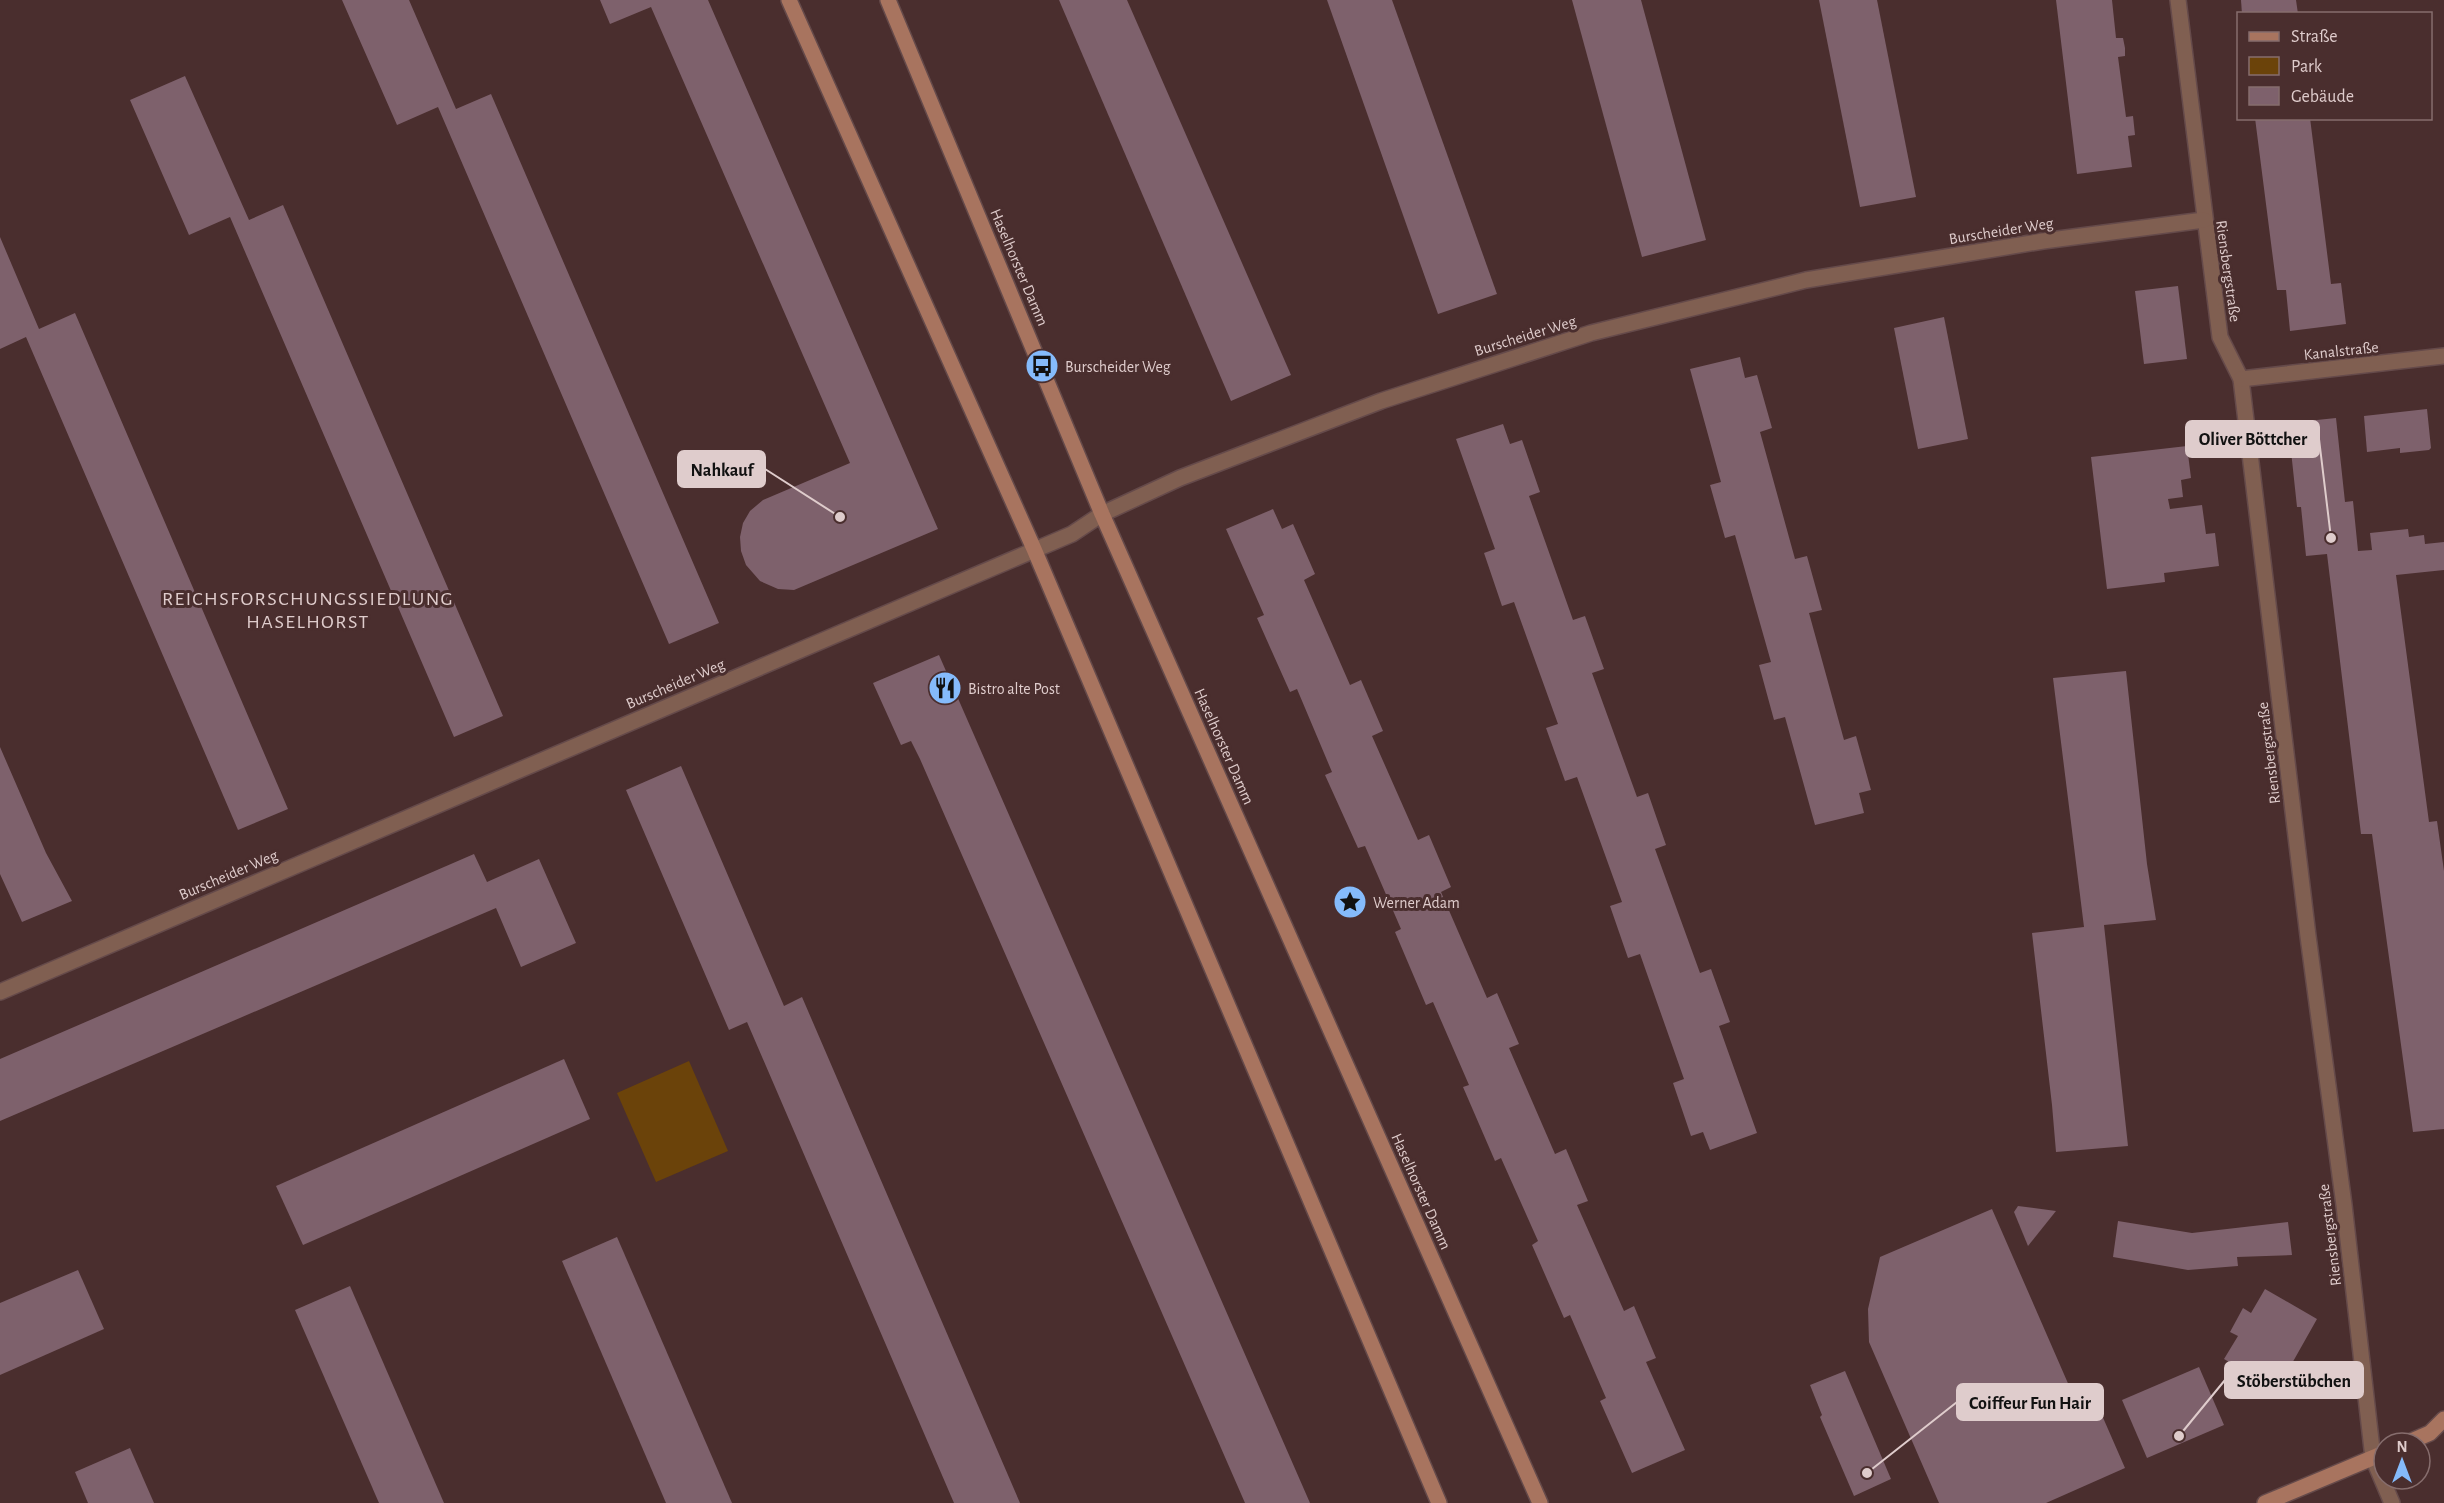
<svg xmlns="http://www.w3.org/2000/svg" width="2444" height="1503" font-family="'Alegreya Sans',sans-serif">
<style>
.green{fill:#6b430a}
.building{fill:#7e616c}
.lines{fill:none;stroke-linecap:round;stroke-linejoin:round}
.street-casing{stroke:#654a4a;stroke-width:18}
.secondary-casing{stroke:#654a4a;stroke-width:18}
.street{stroke:#805f51;stroke-width:15}
.secondary{stroke:#a8745f;stroke-width:15}
.labels{text-anchor:middle;stroke-width:6;stroke-linejoin:round;paint-order:stroke}
.street-label{font-size:16px;fill:#dfcccc;stroke:#4a2e2e}
.poi-label{font-size:16px;fill:#dfcccc;stroke:#4a2e2e;text-anchor:start}
.quarter-label{font-size:20px;letter-spacing:1.5px;fill:#dfcccc;stroke:#4a2e2e}
.leader{fill:none;stroke:#dfcccc;stroke-width:2}
.callout-dot{fill:#dfcccc;stroke:#4a2e2e;stroke-width:2}
.callout{fill:#dfcccc;stroke:#dfcccc;stroke-width:2}
.callout-label{font-size:18px;text-anchor:middle;font-weight:bold;fill:#111}
</style>
<rect width="100%" height="100%" fill="#4a2e2e"/>
<!-- green -->
<path class="green" d="M689 1061 728 1151 656 1182 617 1093Z"/>
<!-- building -->
<g class="building">
<path d="M342 0H409L456 109 491 94 719 623 669 644 438 107 397 125Z"/>
<path d="M600 0H708L938 529 794 590 778 589 760 581 746 565 741 551 740 537 743 523 750 511 763 500 850 463 651 7 610 24Z"/>
<path d="M1059 0H1127L1291 375 1231 401Z"/>
<path d="M1327 0H1392L1497 294 1438 314Z"/>
<path d="M1572 0H1641L1706 240 1642 257Z"/>
<path d="M1819 0H1877L1916 197 1860 207Z"/>
<path d="M2056 0H2112L2116 38H2123L2125 48V56L2118 57 2126 117 2133 116 2135 135 2128 136 2132 167 2077 174Z"/>
<path d="M2241 0H2296L2298 14H2242Z"/>
<path d="M185 76 249 220 283 205 503 716 454 737 230 217 189 235 130 100Z"/>
<path d="M2255 118H2310L2331 284 2341 283 2346 324 2290 331 2286 290H2277Z"/>
<path d="M0 237 39 329 75 313 288 809 238 830 26 337 0 349Z"/>
<path d="M2178 286 2187 359 2144 364 2135 291Z"/>
<path d="M1944 317 1968 439 1918 449 1894 328Z"/>
<path d="M1740 357 1745 378 1757 375 1772 428 1760 432 1795 559 1807 556 1822 610 1809 613 1844 740 1856 736 1871 790 1859 793 1864 813 1815 825 1785 717 1774 720 1759 665 1771 662 1735 535 1725 538 1710 485 1721 482 1690 369Z"/>
<path d="M2427 409 2431 448 2429 450 2400 453V448L2367 452 2364 416Z"/>
<path d="M2336 418 2345 502 2353 501 2358 551 2372 550 2370 533 2408 529 2409 537 2424 535 2425 544 2444 542V570L2396 575 2429 822 2437 821 2444 871V1129L2413 1132 2372 834H2361L2327 554 2306 556 2301 507H2297L2288 423Z"/>
<path d="M1503 424 1510 444 1522 440 1540 492 1529 496 1573 620 1585 616 1604 669 1592 673 1637 797 1648 793 1666 845 1655 849 1700 973 1711 969 1730 1022 1719 1026 1757 1133 1710 1150 1703 1132 1691 1136 1673 1083 1684 1079 1640 954 1628 958 1610 906 1622 902 1577 777 1565 781 1546 728 1558 724 1514 602 1502 606 1484 553 1495 549 1456 439Z"/>
<path d="M2187 446 2191 478 2181 480 2183 497 2168 499 2170 509 2202 505 2206 534 2215 533 2219 566 2164 573 2165 582 2107 589 2091 457Z"/>
<path d="M1273 509 1282 529 1293 524 1315 574 1304 580 1350 685 1361 680 1383 731 1372 736 1418 840 1429 835 1451 887 1441 892 1487 998 1497 993 1519 1044 1509 1048 1555 1154 1566 1149 1588 1201 1577 1205 1624 1311 1634 1306 1656 1358 1646 1362 1685 1450 1632 1473 1600 1401 1606 1398 1570 1315 1564 1318 1532 1245 1538 1241 1501 1158 1495 1161 1463 1087 1469 1085 1433 1002 1426 1005 1395 932 1401 929 1365 846 1358 848 1325 775 1332 772 1297 689 1290 692 1257 618 1264 615 1226 529Z"/>
<path d="M939 655 1310 1503H1245L920 759 911 741 901 745 873 683Z"/>
<path d="M2126 671 2147 864 2156 920 2104 925 2128 1146 2056 1152 2052 1105 2032 933 2084 927 2053 678Z"/>
<path d="M0 747 46 853 72 901 22 922 0 874Z"/>
<path d="M681 766 784 1006 802 997 1020 1503H954L747 1022 729 1030 626 790Z"/>
<path d="M474 854 487 882 539 859 576 943 521 967 496 908 0 1121V1059Z"/>
<path d="M564 1059 590 1119 303 1245 276 1186Z"/>
<path d="M2018 1206 2056 1211 2028 1246 2014 1212Z"/>
<path d="M1992 1209 2077 1404 2094 1397 2125 1468 2046 1503H1939L1869 1342 1868 1309 1880 1257Z"/>
<path d="M2118 1221 2192 1233 2288 1222 2292 1255 2237 1257 2238 1266 2188 1270 2113 1257Z"/>
<path d="M617 1237 732 1503H666L562 1261Z"/>
<path d="M78 1270 104 1329 0 1375V1303Z"/>
<path d="M350 1286 444 1503H379L295 1310Z"/>
<path d="M2265 1289 2317 1319 2277 1390 2224 1359 2238 1336 2230 1332 2243 1308 2251 1313Z"/>
<path d="M2199 1367 2224 1425 2147 1458 2122 1400Z"/>
<path d="M1845 1371 1891 1479 1854 1496 1820 1417 1822 1415 1810 1385Z"/>
<path d="M130 1448 154 1503H88L75 1472Z"/>
</g>
<g class="lines">
<!-- street casing -->
<g class="street-casing">
<g id="street">
<path d="M2178 0 2220 337 2241 379 2308 936 2344 1205 2373 1458 2392 1503"/>
<path d="M2241 379 2444 356"/>
<path d="M0 992 1072 534 1102 514 1180 478 1381 401 1591 333 1806 280 2043 241 2204 220"/>
</g>
</g>
<!-- secondary casing -->
<g class="secondary-casing">
<g id="secondary">
<path d="M789 0 1034 549 1439 1503"/>
<path d="M888 0 1102 514 1540 1503"/>
<path d="M2407 1443 2430 1433 2444 1419"/>
<path d="M2265 1503 2384 1453"/>
</g>
</g>
<!-- street -->
<use href="#street" class="street"/>
<!-- secondary -->
<use href="#secondary" class="secondary"/>
</g>
<!-- icons -->
<defs>
<g id="bus-disc" transform="scale(1.725)"><circle r="9.5" fill="#85bbfb" stroke="#4a2e2e"/><path d="M-5-6H5V4H4V6H2V4H-2V6H-4V4H-5ZM-3.5-4V0h7V-4ZM-3.5 1.2v1.5H-2V1.2ZM2 1.2v1.5H3.5V1.2Z" fill="#111"/></g>
<g id="restaurant-disc" transform="scale(1.725)"><circle r="9.5" fill="#85bbfb" stroke="#4a2e2e"/><path d="M-5-6h1v4h1v-4h1v4h1v-4h1v5L-1.5 .5V6h-2V.5L-5-1ZM5-6V6H3V1.5H1.5Q1.5-4 5-6Z" fill="#111"/></g>
<g id="sight-disc" transform="scale(1.725)"><circle r="9.5" fill="#85bbfb" stroke="#4a2e2e"/><path d="M0-6L1.8-2.2L6-1.7L2.9 1.2L3.7 5.4L0 3.3L-3.7 5.4L-2.9 1.2L-6-1.7L-1.8-2.2Z" fill="#111"/></g>
</defs>
<g fill-rule="evenodd">
<use href="#bus-disc" x="1042" y="366"/>
<use href="#restaurant-disc" x="945" y="688"/>
<use href="#sight-disc" x="1350" y="902"/>
</g>
<g class="labels">
<!-- street labels -->
<g class="street-label">
<text transform="translate(2001 230) rotate(-9)" y="6">Burscheider Weg</text>
<text transform="translate(1020 267) rotate(67)" y="6">Haselhorster Damm</text>
<text transform="translate(2229 271) rotate(82)" y="6">Riensbergstraße</text>
<text transform="translate(1525 335) rotate(-17)" y="6">Burscheider Weg</text>
<text transform="translate(2341 350) rotate(-6)" y="6">Kanalstraße</text>
<text transform="translate(675 683) rotate(-23)" y="6">Burscheider Weg</text>
<text transform="translate(1225 746) rotate(66)" y="6">Haselhorster Damm</text>
<text transform="translate(2268 753) rotate(-97)" y="6">Riensbergstraße</text>
<text transform="translate(228 874) rotate(-23)" y="6">Burscheider Weg</text>
<text transform="translate(1422 1191) rotate(66)" y="6">Haselhorster Damm</text>
<text transform="translate(2329 1235) rotate(-97)" y="6">Riensbergstraße</text>
</g>
<!-- poi labels -->
<g class="poi-label">
<text x="1065" y="372">Burscheider Weg</text>
<text x="968" y="694">Bistro alte Post</text>
<text x="1373" y="908">Werner Adam</text>
</g>
<!-- quarter labels -->
<g class="quarter-label">
<text x="308" y="605">REICHSFORSCHUNGSSIEDLUNG<tspan x="308" dy="23">HASELHORST</tspan></text>
</g>
</g>
<!-- callouts -->
<path class="leader" d="M2331 538L2319 439M840 517L765 469M2179 1436L2225 1380M1867 1473L1957 1402"/>
<g class="callout-dot">
<circle cx="2331" cy="538" r="6"/>
<circle cx="840" cy="517" r="6"/>
<circle cx="2179" cy="1436" r="6"/>
<circle cx="1867" cy="1473" r="6"/>
</g>
<g class="callout">
<rect x="2186" y="421" width="133" height="36" rx="6"/>
<rect x="678" y="451" width="87" height="36" rx="6"/>
<rect x="2225" y="1362" width="138" height="36" rx="6"/>
<rect x="1957" y="1384" width="146" height="36" rx="6"/>
</g>
<g class="callout-label">
<text x="2253" y="445">Oliver Böttcher</text>
<text x="722" y="476">Nahkauf</text>
<text x="2294" y="1387">Stöberstübchen</text>
<text x="2030" y="1409">Coiffeur Fun Hair</text>
</g>
<!-- legend -->
<rect x="2237" y="12" width="195" height="108" fill="#4a2e2e" stroke="#866d6d" stroke-width="1.5"/>
<rect x="2249" y="32" width="30" height="9" fill="#a8745f" stroke="#866d6d" stroke-width="1.5"/>
<text x="2291" y="42" font-size="18" fill="#dfcccc">Straße</text>
<rect x="2249" y="57" width="30" height="18" fill="#6b430a" stroke="#866d6d" stroke-width="1.5"/>
<text x="2291" y="72" font-size="18" fill="#dfcccc">Park</text>
<rect x="2249" y="87" width="30" height="18" fill="#7e616c" stroke="#866d6d" stroke-width="1.5"/>
<text x="2291" y="102" font-size="18" fill="#dfcccc">Gebäude</text>
<!-- north arrow -->
<g transform="translate(2402 1461)"><circle r="28" fill="#4a2e2e" stroke="#866d6d" stroke-width="1.5"/>
<path d="M0-4.5L10 22L0 15L-10 22Z" fill="#85bbfb"/>
<text y="-9" font-size="16" font-weight="bold" text-anchor="middle" fill="#dfcccc">N</text>
</g>
</svg>
